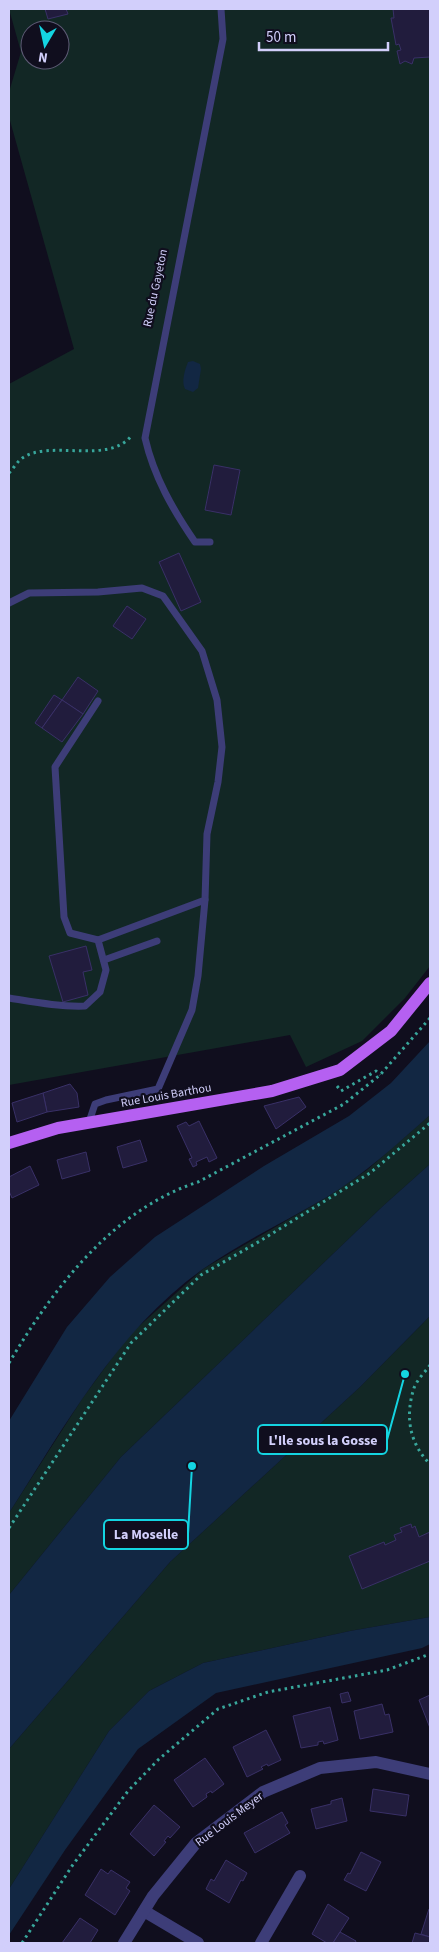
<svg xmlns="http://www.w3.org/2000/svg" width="439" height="1952" font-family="'Source Sans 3',sans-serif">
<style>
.green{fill:#122725;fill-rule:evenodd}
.water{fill:#122743}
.building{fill:#211c3d;stroke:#393067}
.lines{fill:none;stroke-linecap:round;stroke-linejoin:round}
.path{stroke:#38a69b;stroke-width:3;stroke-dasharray:2.5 4;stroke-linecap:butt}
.service{stroke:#3d3d78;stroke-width:7}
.minor{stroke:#3d3d78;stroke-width:12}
.primary{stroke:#b560f1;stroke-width:12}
.labels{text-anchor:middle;stroke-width:4.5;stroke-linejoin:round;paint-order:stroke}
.street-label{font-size:12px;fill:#d2cffb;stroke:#100e1e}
.leader{fill:none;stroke:#14d4e1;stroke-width:2}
.callout-dot{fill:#14d4e1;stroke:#100e1e;stroke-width:2}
.callout{fill:#100e1e;stroke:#14d4e1;stroke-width:2}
.callout-label{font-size:14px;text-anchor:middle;font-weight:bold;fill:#d2cffb}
</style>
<rect width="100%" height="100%" fill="#100e1e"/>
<!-- green -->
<g class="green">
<path d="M9 9H430V966L405 998 362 1041 306 1067 290 1035 9 1085V384L74 349 9 117V92L21 52ZM30 30H60V60H30Z"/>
<path d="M430 1115V1164L383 1206 121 1457 9 1595V1513L82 1399 128 1336 203 1269 327 1197 367 1170Z"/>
<path d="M430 1316V1617L350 1631 203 1663 149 1691 109 1731 9 1889V1749L170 1562 360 1387Z"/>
</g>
<!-- water -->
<g class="water">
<path d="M193 361 200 364 201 369 198 388 193 392 185 389C181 382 185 369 188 362Z"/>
<path d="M430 1041V1115C397 1144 365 1174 327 1197 286 1221 242 1242 203 1269 117 1330 65 1426 9 1513V1421L67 1327 110 1277 155 1237 264 1166 349 1116 391 1083Z"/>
<path d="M430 1164V1316L360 1387 170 1562 9 1749V1595L121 1457 383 1206Z"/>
<path d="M430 1617V1644L422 1648 216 1693 138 1749 65 1850 9 1935V1889L109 1731 149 1691 203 1663 350 1631Z"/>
</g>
<!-- building -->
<g class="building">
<path d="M45 9H66L68 14 48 19Z"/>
<path d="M393 9H430V57L414 58 412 64 405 61 400 64 397 51 401 50 399 44 396 45 391 18H394Z"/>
<path d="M214 465 240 470 231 515 205 510Z"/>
<path d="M179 553 201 602 181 611 159 562Z"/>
<path d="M127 606 146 619 132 639 113 626Z"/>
<path d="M78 677 98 691 83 714 62 700Z"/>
<path d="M54 695 62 700 42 728 35 723Z"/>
<path d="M62 700 83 714 62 742 42 728Z"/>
<path d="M86 946 92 970 83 972 88 995 63 1002 49 956Z"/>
<path d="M70 1084 77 1093 79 1107 47 1112 43 1093Z"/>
<path d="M43 1093 47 1112 17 1122 12 1103Z"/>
<path d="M299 1097 306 1107 276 1129 264 1106Z"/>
<path d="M199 1121 217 1158 209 1162 207 1157 196 1162 197 1165 193 1167 189 1159 192 1158 177 1126 186 1122 189 1126Z"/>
<path d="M140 1140 147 1161 123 1168 117 1147Z"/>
<path d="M86 1152 90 1171 62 1179 57 1160Z"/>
<path d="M30 1166 39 1185 12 1198 9 1191V1177Z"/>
<path d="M411 1524 412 1528 415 1526 419 1537 430 1532V1561L362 1589 349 1556 384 1542 385 1545 396 1540 394 1535 402 1532 400 1528Z"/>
<path d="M348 1692 351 1701 342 1703 340 1694Z"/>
<path d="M430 1695V1728L419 1700Z"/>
<path d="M382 1704 385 1715 389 1714 393 1732 360 1739 354 1711Z"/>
<path d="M330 1707 338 1740 324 1744 323 1741 318 1742V1745L301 1748 293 1716Z"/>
<path d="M266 1730 281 1760 268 1766 267 1764 261 1767 263 1769 247 1777 233 1747Z"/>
<path d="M205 1758 224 1784 212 1793 211 1791 206 1794 207 1797 193 1807 174 1780Z"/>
<path d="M373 1789 409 1795 406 1816 370 1811Z"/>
<path d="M342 1798 347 1821 316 1829 311 1809 331 1804V1801Z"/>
<path d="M154 1805 180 1827 170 1838 168 1836 164 1841 166 1842 154 1856 130 1834Z"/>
<path d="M282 1812 288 1823 285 1825 290 1833 255 1853 244 1833Z"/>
<path d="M361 1852 381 1862 366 1891 344 1880 348 1873 350 1874Z"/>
<path d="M226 1860 247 1873 243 1881 241 1880 229 1903 206 1889 211 1879 214 1881Z"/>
<path d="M101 1869 108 1874 111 1870 130 1882 126 1888 130 1891 115 1915 85 1895Z"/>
<path d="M328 1904 349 1918 333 1943H327L312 1934Z"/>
<path d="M429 1909H430V1937L421 1934Z"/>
<path d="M80 1918 98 1930 90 1943H62Z"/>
<path d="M340 1932 356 1941 355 1943H333Z"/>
<path d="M415 1933 430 1937V1943H412Z"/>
</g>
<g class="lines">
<!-- path -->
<g class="path">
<path d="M9 473C13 469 17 462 21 459 48 438 109 466 132 435"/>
<path d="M337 1086 341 1091 376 1071 380 1075"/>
<path d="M9 1363C53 1289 112 1210 198 1182L344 1104 380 1075 430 1018"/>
<path d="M430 1365C425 1372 417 1380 414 1388 405 1416 409 1443 430 1464"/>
<path d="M9 1528 131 1343 201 1275 260 1241 370 1173 430 1123"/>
<path d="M22 1943 72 1866 128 1791 159 1759 218 1709 268 1692 387 1670 430 1654"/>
</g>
<!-- service -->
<g class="service">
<path d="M210 542H195C173 510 154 477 145 438L223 39 221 9"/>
<path d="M9 603 29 593 98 592 142 588 163 596 202 651 217 700 222 747 218 782 207 834 205 900 98 940 106 970 100 992 85 1006C60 1007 34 1002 9 998"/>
<path d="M98 940 70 933 64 917 55 767 98 701"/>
<path d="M104 960 157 941"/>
<path d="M89 1122 95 1104 106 1100 158 1089 192 1010 198 976 205 900"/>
</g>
<!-- minor -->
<g class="minor">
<path d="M144 1911 198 1943"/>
<path d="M124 1943 153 1896 196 1843 263 1792 320 1768 376 1762 430 1774"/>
<path d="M261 1943 300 1876"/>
</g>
<!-- primary -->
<path class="primary" d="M9 1143 58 1128 272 1091 340 1070 391 1031 430 983"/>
</g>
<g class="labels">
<!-- street labels -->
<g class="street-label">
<text transform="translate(155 288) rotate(-78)" y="4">Rue du Gayeton</text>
<text transform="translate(166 1095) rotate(-10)" y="4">Rue Louis Barthou</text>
<text transform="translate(229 1819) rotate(-37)" y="4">Rue Louis Meyer</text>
</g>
</g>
<!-- callouts -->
<path class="leader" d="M405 1374L387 1440M192 1466L188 1534"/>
<g class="callout-dot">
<circle cx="405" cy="1374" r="5"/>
<circle cx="192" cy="1466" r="5"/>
</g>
<g class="callout">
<rect x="258" y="1425" width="129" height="29" rx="5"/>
<rect x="104" y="1520" width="84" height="29" rx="5"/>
</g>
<g class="callout-label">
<text x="323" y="1445">L'Ile sous la Gosse</text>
<text x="146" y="1539">La Moselle</text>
</g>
<!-- border -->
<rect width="439" height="1952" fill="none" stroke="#d2cffb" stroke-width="20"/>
<!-- north arrow -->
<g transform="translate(45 45) rotate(189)"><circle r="24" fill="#100e1e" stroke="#5e5b76"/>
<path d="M0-4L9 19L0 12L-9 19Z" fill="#14d4e1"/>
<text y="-8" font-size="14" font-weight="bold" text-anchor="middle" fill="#d2cffb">N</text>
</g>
<!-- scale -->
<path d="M259 42v8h129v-8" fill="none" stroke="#d2cffb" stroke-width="2.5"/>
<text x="266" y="42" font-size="15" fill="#d2cffb" stroke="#100e1e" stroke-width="4" paint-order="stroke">50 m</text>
</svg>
